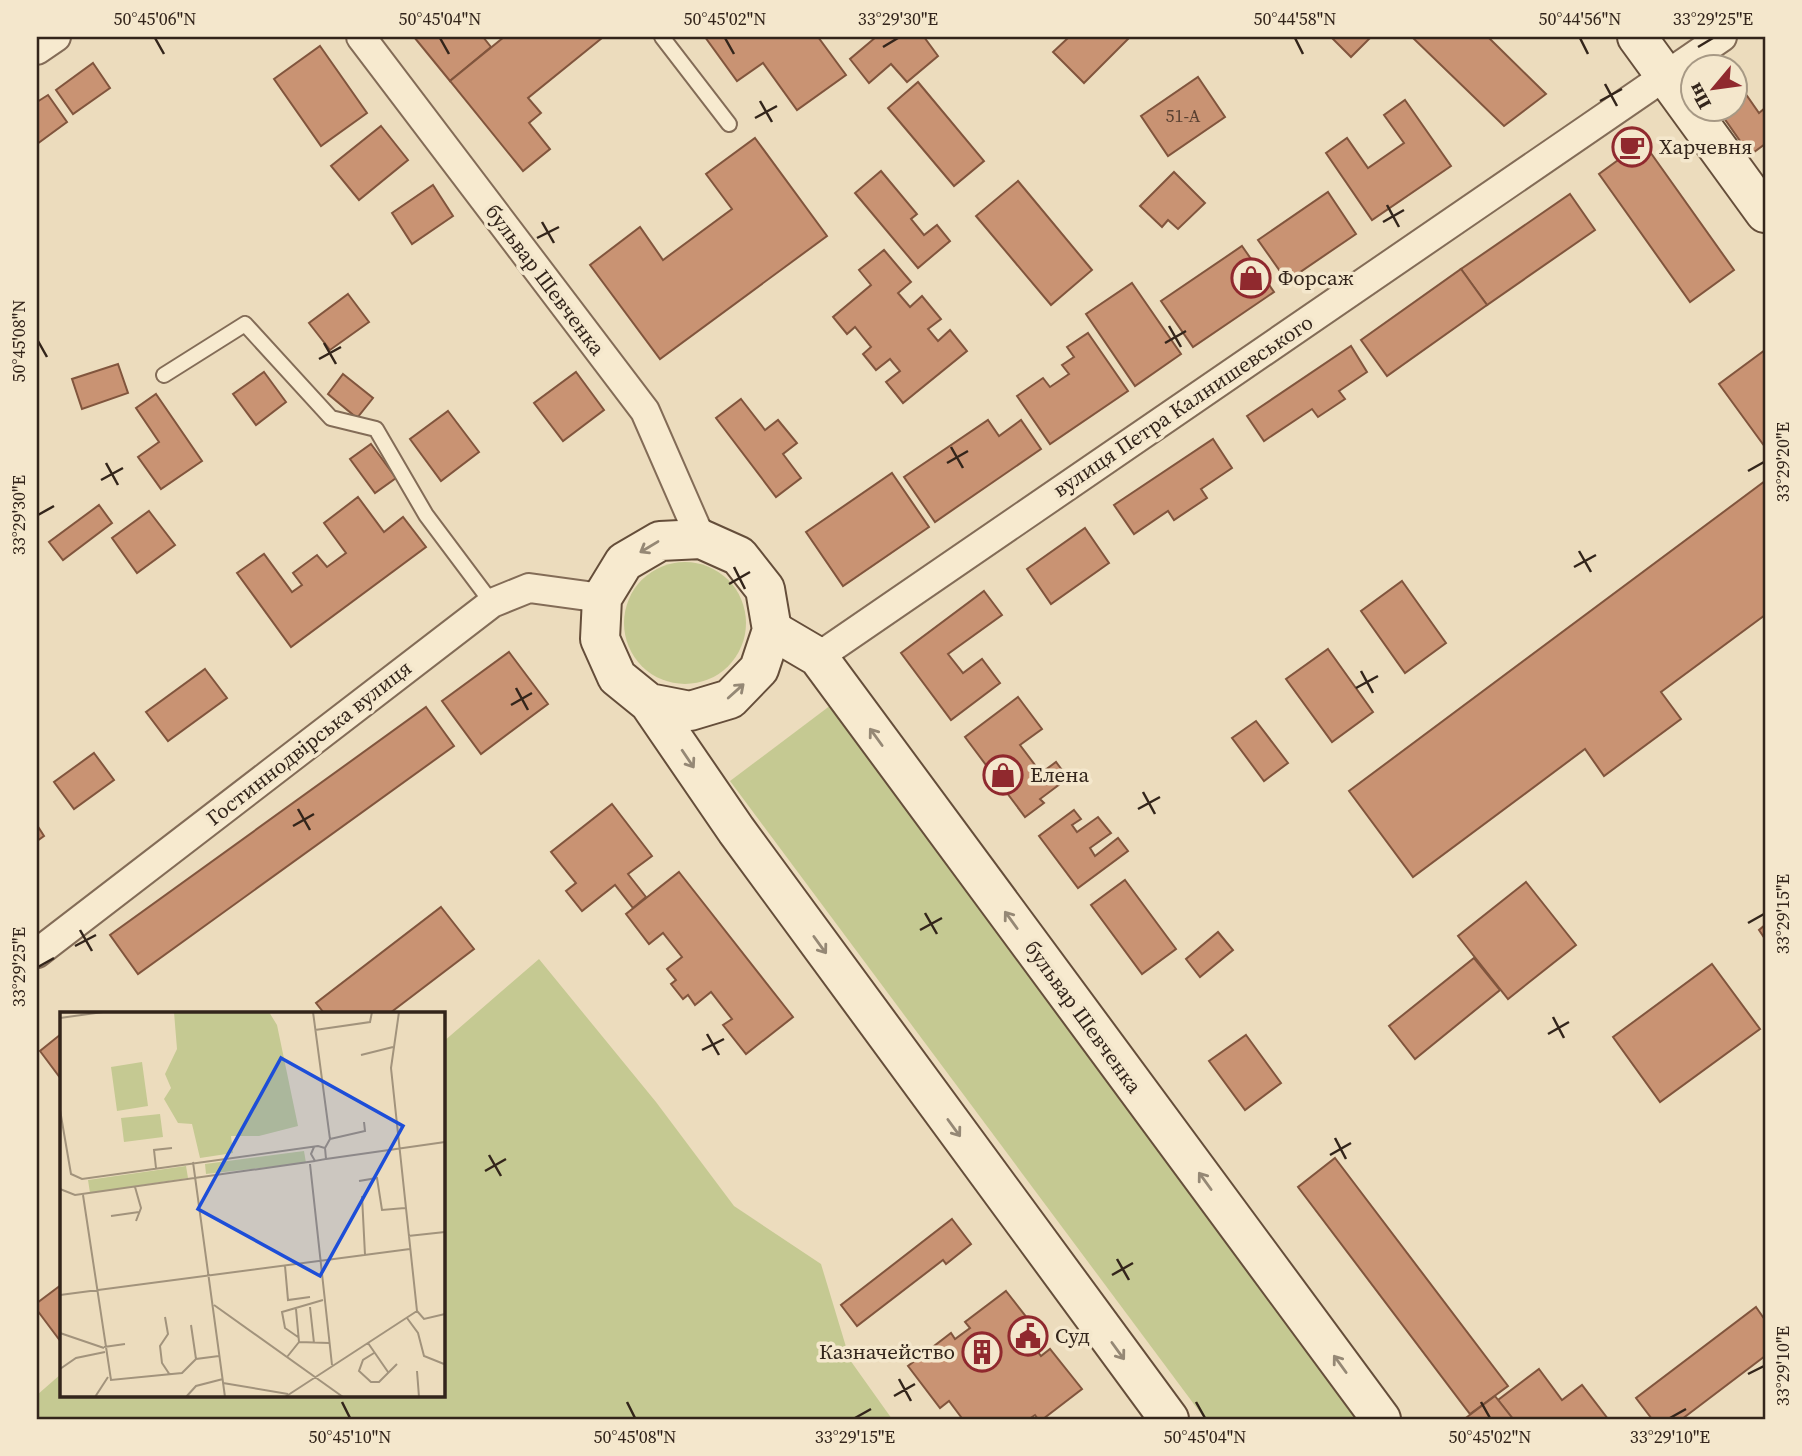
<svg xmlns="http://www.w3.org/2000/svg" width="1802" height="1456" font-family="'Source Serif 4',serif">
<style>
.green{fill:#c5c992}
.building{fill:#c99373;stroke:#81553d;stroke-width:2}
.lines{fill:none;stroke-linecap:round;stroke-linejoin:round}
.lane-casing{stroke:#836c57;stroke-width:18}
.street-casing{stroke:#836c57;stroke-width:32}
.secondary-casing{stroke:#654e3a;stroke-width:42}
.lane{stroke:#f7eacf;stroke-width:14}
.street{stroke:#f7eacf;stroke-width:28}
.secondary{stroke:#f7eacf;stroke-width:38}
.oneway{stroke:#958875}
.ticks{fill:none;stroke:#33251b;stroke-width:2.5}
.labels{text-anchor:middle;stroke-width:7;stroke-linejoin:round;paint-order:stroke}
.number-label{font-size:18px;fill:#584031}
.poi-label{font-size:21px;fill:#33251b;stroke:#f4e7cc;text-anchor:start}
.street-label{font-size:21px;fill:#33251b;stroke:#f4e7cc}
.inset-road{fill:none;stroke:#a2937c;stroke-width:2}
.view{fill:#1d4ed8;fill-opacity:0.15;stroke:#1d4ed8;stroke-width:3.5}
.inset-edge{fill:none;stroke:#33251b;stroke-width:3.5}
.neatline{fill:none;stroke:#33251b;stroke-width:2.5}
.ticks-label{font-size:18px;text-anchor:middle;fill:#33251b}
</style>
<rect width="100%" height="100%" fill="#ecdcbd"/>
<!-- green -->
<g class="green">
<circle cx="685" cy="623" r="61"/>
<path d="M831 705 1364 1419H1205L730 781Z"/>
<path d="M539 959 656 1102 734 1206 821 1264 850 1360 892 1419H37V1395L61 1374V1395H443V1042Z"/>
</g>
<!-- building -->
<g class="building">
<path d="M414 37H483L491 47 450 81Z"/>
<path d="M504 37 602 38 528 98 541 113 529 123 550 149 523 171 450 81Z"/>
<path d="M705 37H818L846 75 797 110 763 63 737 81Z"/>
<path d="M876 37H924L938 56 907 82 891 64 869 83 850 59Z"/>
<path d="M1069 37H1130L1084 83 1053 52Z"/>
<path d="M1331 37H1371L1351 57Z"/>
<path d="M1412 37H1488L1546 94 1504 126Z"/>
<path d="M320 46 367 113 321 146 274 79Z"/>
<path d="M93 63 110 88 73 114 56 90Z"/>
<path d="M1198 77 1225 117 1168 156 1141 116Z"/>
<path d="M1736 80 1759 113 1765 108V144L1750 155 1717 108H1736Z"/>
<path d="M918 82 984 161 954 186 888 108Z"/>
<path d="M48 95 67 122 37 144V102Z"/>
<path d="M1405 100 1451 166 1372 220 1326 153 1347 138 1368 168 1404 143 1384 115Z"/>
<path d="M381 126 408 160 359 200 331 166Z"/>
<path d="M755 138 827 236 660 359 590 265 640 227 663 260 732 209 706 174Z"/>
<path d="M1643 142 1734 270 1690 302 1599 174Z"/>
<path d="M881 171 917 214 911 219 924 235 937 225 950 241 918 268 855 193Z"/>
<path d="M1174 172 1205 203 1178 229 1168 220 1162 227 1140 206Z"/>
<path d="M1018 181 1092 270 1051 305 976 216Z"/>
<path d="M433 185 453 216 412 244 392 213Z"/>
<path d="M1328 192 1356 234 1287 281 1258 240Z"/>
<path d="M1570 194 1595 230 1487 305 1461 269Z"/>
<path d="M1242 246 1274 292 1193 347 1161 301Z"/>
<path d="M884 250 911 282 898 293 910 307 922 296 941 319 928 329 938 341 950 330 967 351 903 403 886 382 900 371 890 359 876 370 863 354 871 347 855 327 847 334 833 317 871 285 859 270Z"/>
<path d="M1461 269 1487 305 1387 376 1361 340Z"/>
<path d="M1132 283 1181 354 1135 386 1086 314Z"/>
<path d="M348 294 369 322 330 350 309 323Z"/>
<path d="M1088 333 1128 391 1050 444 1017 396 1043 378 1050 387 1069 374 1062 365 1074 357 1067 347Z"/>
<path d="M1351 346 1367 372 1339 391 1345 399 1318 417 1312 409 1264 441 1247 416Z"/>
<path d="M1765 350V447L1719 384Z"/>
<path d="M118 364 128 393 82 409 72 379Z"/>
<path d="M264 372 286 402 256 425 233 394Z"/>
<path d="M576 372 604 410 563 441 534 403Z"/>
<path d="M343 374 373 398 357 418 328 394Z"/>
<path d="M156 394 202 461 161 489 138 457 159 442 136 408Z"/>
<path d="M741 399 765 430 778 420 797 443 783 454 801 478 776 497 716 418Z"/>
<path d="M448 411 479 452 441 481 410 439Z"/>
<path d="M988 420 999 436 1021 420 1041 449 935 522 904 477Z"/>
<path d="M1213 439 1232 468 1201 489 1207 498 1174 520 1168 511 1134 534 1114 505Z"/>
<path d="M371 444 396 478 375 493 350 459Z"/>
<path d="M892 473 929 527 843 586 806 532Z"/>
<path d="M1765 481V615L1661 692 1681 719 1604 776 1585 749 1413 877 1349 791Z"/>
<path d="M358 497 384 532 403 517 426 547 291 647 237 573 264 554 292 592 302 585 293 573 317 555 327 567 346 553 324 523Z"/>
<path d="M99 505 112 523 63 560 49 542Z"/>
<path d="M149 511 175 545 137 573 112 538Z"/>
<path d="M1085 528 1109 563 1051 604 1027 569Z"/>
<path d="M1402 581 1446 643 1405 673 1361 611Z"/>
<path d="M984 591 1002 615 948 654 963 673 982 659 1000 683 951 720 901 653Z"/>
<path d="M1328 649 1373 712 1332 742 1286 679Z"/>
<path d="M509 652 548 704 481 754 442 701Z"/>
<path d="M205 669 227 698 168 741 146 712Z"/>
<path d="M1018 697 1042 729 1020 745 1041 773 1056 762 1068 778 1040 799 1044 803 1025 817 965 737Z"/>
<path d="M426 707 454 746 138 974 110 935Z"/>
<path d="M1256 721 1288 763 1264 781 1232 738Z"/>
<path d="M94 753 114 780 74 809 54 782Z"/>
<path d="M612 804 652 856 628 874 646 897 633 908 615 885 582 911 566 891 576 883 551 852Z"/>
<path d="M1074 810 1081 819 1072 825 1077 832 1098 817 1111 833 1090 848 1095 856 1118 838 1128 851 1078 888 1039 836Z"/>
<path d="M37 825 44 836 37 841Z"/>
<path d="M679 872 793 1017 746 1054 723 1025 732 1019 711 992 695 1005 688 995 683 999 671 984 676 980 667 969 682 957 663 933 649 944 626 914Z"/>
<path d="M1125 880 1176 949 1142 974 1091 905Z"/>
<path d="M1526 882 1576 945 1508 999 1458 936Z"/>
<path d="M441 907 474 949 390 1013H324L316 1003Z"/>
<path d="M1765 925V939L1759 930Z"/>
<path d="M1218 932 1233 950 1200 977 1186 959Z"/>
<path d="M1474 958 1500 990 1415 1059 1389 1026Z"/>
<path d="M1712 964 1760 1029 1660 1102 1613 1037Z"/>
<path d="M61 1034V1079L40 1051Z"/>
<path d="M1246 1035 1281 1083 1245 1110 1209 1061Z"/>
<path d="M1335 1158 1508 1386 1470 1414 1298 1187Z"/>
<path d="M952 1219 971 1244 946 1264 943 1260 857 1326 841 1305Z"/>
<path d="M61 1285V1342L37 1310V1303Z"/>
<path d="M1006 1291 1038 1332 1029 1340 1041 1356 1050 1349 1082 1389 1043 1419H1038L1035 1415 1029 1419H958L961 1417 949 1401 940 1408 908 1366 951 1333 955 1339 970 1328 965 1322Z"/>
<path d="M1756 1307 1765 1320V1356L1682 1419H1652L1636 1398Z"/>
<path d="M1539 1369 1562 1400 1582 1385 1608 1419H1513L1498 1400Z"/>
<path d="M1495 1396 1513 1419H1469L1467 1417Z"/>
</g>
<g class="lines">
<!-- lane casing -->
<g class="lane-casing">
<g id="lane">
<path d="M662 37 729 124"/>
<path d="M164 375 245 324 331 418 376 429 426 515 492 603"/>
</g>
</g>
<!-- street casing -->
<g class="street-casing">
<g id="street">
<path d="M361 37 645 411 701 539"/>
<path d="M37 50 56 37"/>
<path d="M818 657 1722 37"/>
<path d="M37 953 492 603 529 588 602 598"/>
</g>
</g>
<!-- secondary casing -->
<g class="secondary-casing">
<g id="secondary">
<path d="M1637 37 1765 213"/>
<path d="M772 630 818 657 1381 1419"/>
<path d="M649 703 690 711 730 699 759 669 772 630 765 589 739 556 701 539 660 541 624 562 602 598 600 639 617 677 649 703 736 830 1169 1419"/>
</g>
</g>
<!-- lane -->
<use href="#lane" class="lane"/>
<!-- street -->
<use href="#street" class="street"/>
<!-- secondary -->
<use href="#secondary" class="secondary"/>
</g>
<!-- one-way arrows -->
<defs><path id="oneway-shaft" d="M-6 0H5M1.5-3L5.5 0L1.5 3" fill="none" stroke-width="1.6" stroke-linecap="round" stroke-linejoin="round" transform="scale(1.75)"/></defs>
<g class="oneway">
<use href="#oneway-shaft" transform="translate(649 547) rotate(149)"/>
<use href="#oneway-shaft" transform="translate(736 691) rotate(-42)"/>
<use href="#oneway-shaft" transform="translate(876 737) rotate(-126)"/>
<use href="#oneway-shaft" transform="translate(688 759) rotate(56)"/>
<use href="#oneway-shaft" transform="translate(1011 920) rotate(-126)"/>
<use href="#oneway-shaft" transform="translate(820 945) rotate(54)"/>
<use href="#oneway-shaft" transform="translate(954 1128) rotate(54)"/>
<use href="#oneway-shaft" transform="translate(1205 1181) rotate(-126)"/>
<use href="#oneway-shaft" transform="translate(1118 1351) rotate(54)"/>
<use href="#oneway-shaft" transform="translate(1340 1364) rotate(-126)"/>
</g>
<!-- ticks -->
<path class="ticks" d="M155 38 164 54M440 38 449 54M725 38 734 54M1295 38 1303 54M1580 38 1588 54M883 47 898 38M1698 47 1713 38M1605 84 1617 106M760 101 772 122M1600 101 1622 89M755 118 777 106M1387 205 1399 227M542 222 554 243M1383 222 1404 210M537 238 559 227M1169 326 1181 347M38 341 47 357M324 343 336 364M1165 343 1186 331M319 359 341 347M951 447 963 468M106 463 118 485M947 463 968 451M1748 471 1764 462M101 480 123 468M38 515 54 506M1579 551 1591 572M734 567 745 589M1574 567 1596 555M729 584 750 572M1361 671 1373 693M516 688 528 710M1356 688 1378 676M511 705 532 693M1143 792 1155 814M298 809 310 830M1138 809 1160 797M293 826 314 814M925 913 937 934M1748 923 1764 914M80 930 92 951M920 930 942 918M75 946 96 935M38 967 54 958M1553 1017 1564 1038M707 1034 719 1055M1548 1034 1569 1022M702 1050 724 1039M1335 1138 1346 1159M489 1155 501 1176M1330 1155 1351 1143M485 1171 506 1159M1117 1259 1129 1280M1112 1275 1133 1263M1748 1374 1764 1366M899 1379 911 1401M894 1396 915 1384M342 1402 350 1418M627 1402 635 1418M1196 1402 1205 1418M1481 1402 1490 1418M855 1418 871 1409M1670 1418 1686 1409"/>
<!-- icons -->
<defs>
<g id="cafe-ring" transform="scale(2.0125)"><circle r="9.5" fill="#f4e7cc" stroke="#90292e" stroke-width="1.5"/><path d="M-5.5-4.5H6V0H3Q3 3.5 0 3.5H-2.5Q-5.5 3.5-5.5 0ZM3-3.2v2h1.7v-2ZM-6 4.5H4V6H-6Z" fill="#90292e"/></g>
<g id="shop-ring" transform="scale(2.0125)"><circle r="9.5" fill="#f4e7cc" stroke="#90292e" stroke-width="1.5"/><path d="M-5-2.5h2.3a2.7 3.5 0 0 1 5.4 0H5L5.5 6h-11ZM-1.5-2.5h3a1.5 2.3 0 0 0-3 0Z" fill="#90292e"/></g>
<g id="civic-ring" transform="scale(2.0125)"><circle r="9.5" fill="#f4e7cc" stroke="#90292e" stroke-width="1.5"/><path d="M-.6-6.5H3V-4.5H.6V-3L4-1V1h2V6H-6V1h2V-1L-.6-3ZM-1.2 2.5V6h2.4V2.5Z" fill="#90292e"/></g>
<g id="building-ring" transform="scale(2.0125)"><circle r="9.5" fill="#f4e7cc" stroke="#90292e" stroke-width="1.5"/><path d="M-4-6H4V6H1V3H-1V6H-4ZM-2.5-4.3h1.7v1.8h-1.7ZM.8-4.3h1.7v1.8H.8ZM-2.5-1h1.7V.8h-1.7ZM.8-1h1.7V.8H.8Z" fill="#90292e"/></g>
</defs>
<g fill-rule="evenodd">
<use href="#cafe-ring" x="1632" y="147"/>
<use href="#shop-ring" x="1251" y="278"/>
<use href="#shop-ring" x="1003" y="775"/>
<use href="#civic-ring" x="1028" y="1336"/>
<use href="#building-ring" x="982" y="1352"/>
</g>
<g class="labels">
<!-- number labels -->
<g class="number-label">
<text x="1183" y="122">51-А</text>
</g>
<!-- poi labels -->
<g class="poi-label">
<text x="1659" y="154">Харчевня</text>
<text x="1278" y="285">Форсаж</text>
<text x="1030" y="782">Елена</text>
<text x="1055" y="1343">Суд</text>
<text x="955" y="1359" text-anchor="end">Казначейство</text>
</g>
<!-- street labels -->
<g class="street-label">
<text transform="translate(545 280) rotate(53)" y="7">бульвар Шевченка</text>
<text transform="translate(1183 406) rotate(-34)" y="7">вулиця Петра Калнишевського</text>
<text transform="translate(309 743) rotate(-38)" y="7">Гостиннодвірська вулиця</text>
<text transform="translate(1083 1017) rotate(54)" y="7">бульвар Шевченка</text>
</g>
</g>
<!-- overview -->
<g transform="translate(60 1012)">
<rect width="385" height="385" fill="#ecdcbd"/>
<path d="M114 0H209L217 13 238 114 199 124H171L173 141 140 146 132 112 118 111 104 87 111 76 105 62 117 37ZM82 50 88 94 57 99 51 55ZM100 102 103 125 64 130 61 106ZM244 139 246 151 146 162 145 152ZM126 154 128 166 30 181 28 168Z" fill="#c5c992"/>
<path class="inset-road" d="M253 0 270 127 265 136M339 0 331 56 357 299M0 6 43 0M255 18 310 10 312 0M301 43 333 35M0 98 11 162 22 167 258 134 265 136 266 147 255 149 251 142 254 135M270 127 305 119 304 110M266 147 385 130M133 150 165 385M250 152 272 353M96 156 94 138 112 136M299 169 317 166 322 198 345 196M75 175 81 196 76 209M0 177 15 183 255 149M23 183 51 368 122 361 136 347 159 344M302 184 305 243M51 204 79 200M348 224 385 220M225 254 228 288 250 285M0 283 350 237M154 293 283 385M250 295 254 331M357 299 364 307 385 302M105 305 108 322 100 334 102 351 110 363M347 306 358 321 364 344 384 352M131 313 136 347M0 321 44 336M238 325 225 316 222 300 263 288M239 330 269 331M308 331 328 360M44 335 65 332M314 341 303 348 299 359 311 370H319L337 352M227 345 239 330 236 297M0 357 16 346 45 340M357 359 359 385M163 371 228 382M35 385 48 365M126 385 136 374 163 367M225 385 357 299"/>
<path class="view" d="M221 46 343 114 260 264 138 197Z"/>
<rect width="385" height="385" class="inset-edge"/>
</g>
<!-- border -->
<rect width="1802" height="1456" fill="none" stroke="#f4e7cc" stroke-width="77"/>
<!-- north arrow -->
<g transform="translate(1714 88) rotate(241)"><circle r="33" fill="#f4e7cc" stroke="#a79985" stroke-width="2"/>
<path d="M0-5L12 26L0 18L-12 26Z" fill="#90292e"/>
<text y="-10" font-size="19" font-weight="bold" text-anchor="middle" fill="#33251b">Пн</text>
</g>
<rect x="38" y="38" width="1726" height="1380" class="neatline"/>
<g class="ticks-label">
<text x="155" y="25">50°45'06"N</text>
<text x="440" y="25">50°45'04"N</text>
<text x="725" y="25">50°45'02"N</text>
<text x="898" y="25">33°29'30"E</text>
<text x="1295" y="25">50°44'58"N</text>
<text x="1580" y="25">50°44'56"N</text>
<text x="1713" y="25">33°29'25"E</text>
<text transform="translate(19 341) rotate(-90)" y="6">50°45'08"N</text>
<text transform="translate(1783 462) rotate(-90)" y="6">33°29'20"E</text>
<text transform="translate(19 515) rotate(-90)" y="6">33°29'30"E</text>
<text transform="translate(1783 914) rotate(-90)" y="6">33°29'15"E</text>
<text transform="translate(19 967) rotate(-90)" y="6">33°29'25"E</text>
<text transform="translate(1783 1366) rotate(-90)" y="6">33°29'10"E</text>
<text x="350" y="1443">50°45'10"N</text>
<text x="635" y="1443">50°45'08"N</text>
<text x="855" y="1443">33°29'15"E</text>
<text x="1205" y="1443">50°45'04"N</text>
<text x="1490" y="1443">50°45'02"N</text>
<text x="1670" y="1443">33°29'10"E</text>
</g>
</svg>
